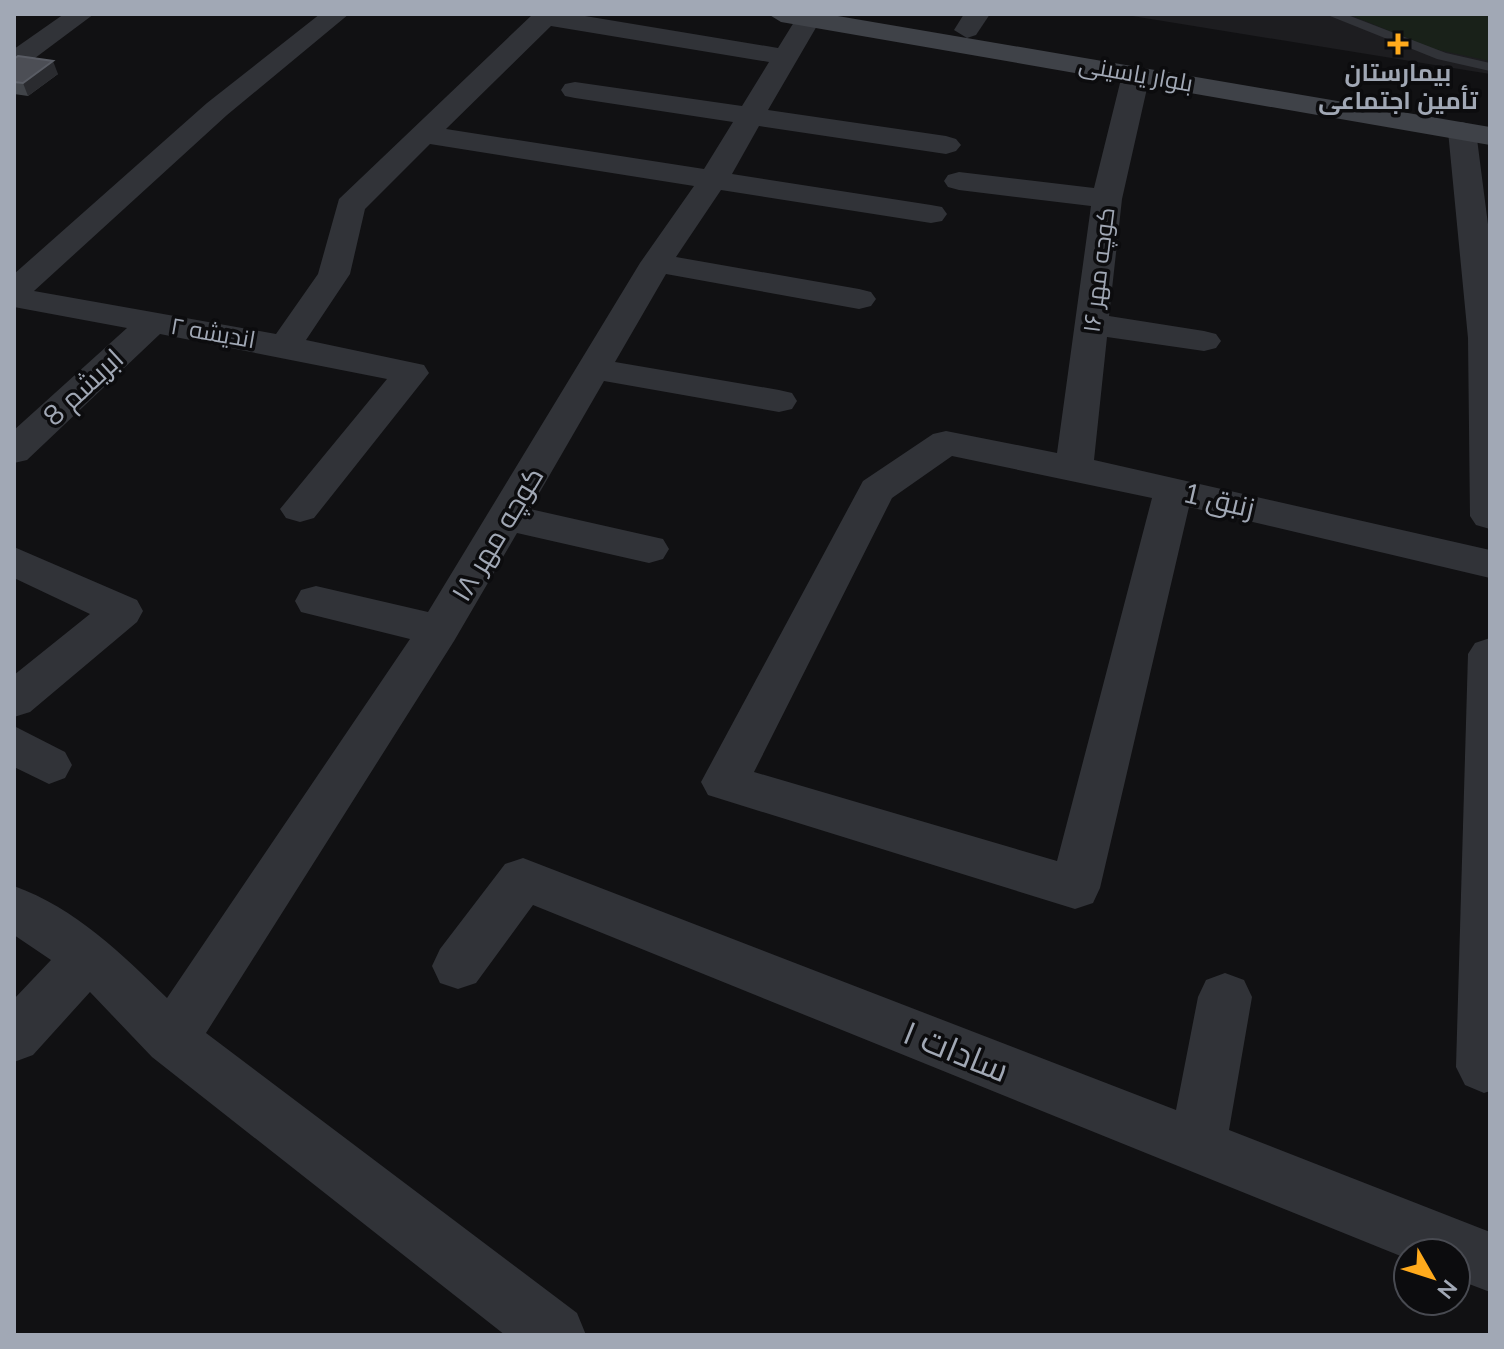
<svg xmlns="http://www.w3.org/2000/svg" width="1504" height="1349" font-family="Mulish,Cairo,sans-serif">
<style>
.built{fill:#1d1d20}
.green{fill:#192119}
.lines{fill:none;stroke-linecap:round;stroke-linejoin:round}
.lane{fill:#313338;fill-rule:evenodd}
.street{fill:#313338;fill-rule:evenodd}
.secondary{fill:#3f4248;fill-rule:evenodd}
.wall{fill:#414449}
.shaded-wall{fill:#2a2b2f}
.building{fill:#4c4e55;stroke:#595c64;stroke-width:2}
.poi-dot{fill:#ffaa1c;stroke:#0c0c0e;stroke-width:3}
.labels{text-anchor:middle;stroke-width:7;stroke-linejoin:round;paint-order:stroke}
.far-poi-label{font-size:24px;font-weight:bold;fill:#a1a8b5;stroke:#0c0c0e}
.far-street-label{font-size:24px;fill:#a1a8b5;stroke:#0c0c0e}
.street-label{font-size:28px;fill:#a1a8b5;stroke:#0c0c0e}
.near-street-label{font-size:34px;fill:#a1a8b5;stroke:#0c0c0e}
</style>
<rect width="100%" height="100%" fill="#111113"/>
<!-- built -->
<path class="built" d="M1120 14H1490V74Z"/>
<!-- green -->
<path class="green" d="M1348 14H1490V61L1434 49Z"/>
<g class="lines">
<!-- lane -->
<path class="lane" d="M1325 14H1345L1446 53 1490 63V71L1437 59Z"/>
<!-- street -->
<g class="street">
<path d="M64 14H94L23 67 14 69V49Z"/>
<path d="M320 14H349L227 115 34 291 276 334 318 274 339 199 533 14H573L778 48 799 14H817L821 19 768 110 946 136 956 139 961 145 956 151 946 154 759 126 732 174 931 205 942 207 947 214 942 221 931 223 721 190 676 257 859 289 871 292 876 299 871 306 859 309 666 274 615 362 779 390 792 393 797 401 792 409 779 412 604 381 530 509 663 539 669 549 663 559 649 563 517 533 454 641 206 1033 577 1313 586 1335H505L152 1057 90 992 33 1055 14 1062V999L51 960 14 935V886C75 908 122 954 167 998L410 639 301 612 295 601 301 590 316 586 428 612 640 263 694 186 430 144 365 209 350 274 306 340 424 365 429 373 314 518 300 522 286 518 280 509 387 379 160 334 27 460 14 463V430L127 328 14 307V274L207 103ZM551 26 769 62 742 106 575 82 565 84 561 90 565 96 575 98 733 122 704 169 446 129Z"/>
<path d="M964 14H990L976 35 967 38 954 30Z"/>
<path d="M1136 67 1146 69 1150 75 1122 199 1109 316 1204 331 1216 334 1221 341 1216 348 1204 351 1107 337 1094 460 1490 550V578L1189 507 1100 888 1093 903 1075 909 708 795 701 782 863 481 933 434 946 431 1057 453 1091 206 959 190 948 187 944 181 948 175 959 172 1094 188 1122 75 1126 69ZM952 456 1152 498 1057 861 754 772 892 498Z"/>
<path d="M1462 122 1472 125 1476 131 1490 240V529L1476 525 1470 516 1468 338 1448 131 1452 125Z"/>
<path d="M14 547 137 600 143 611 137 622 30 712 14 717V675L90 614 14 578Z"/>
<path d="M1490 638V1091L1484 1093 1465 1085 1456 1067 1468 654 1475 643Z"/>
<path d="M14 726 65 752 72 765 65 778 49 784 14 767Z"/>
<path d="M523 858 1176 1110 1198 997 1206 980 1225 973 1244 980 1252 997 1229 1130 1490 1232V1292L1456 1279V1253H1408V1259L533 905 476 983 458 989 440 983 432 966 440 949 505 864Z"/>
</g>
<!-- secondary -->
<path class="secondary" d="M768 14H826L1490 127V145L781 22Z"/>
</g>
<!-- wall -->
<path class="wall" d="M14 59 58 74 28 96 14 94Z"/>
<!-- shaded-wall -->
<path class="shaded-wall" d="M53 61 58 74 28 96 23 83Z"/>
<!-- building -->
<path class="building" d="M18 56 53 61 23 83 14 82V59Z"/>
<!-- markers -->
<path class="poi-dot" d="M1394 32h8v8h8v8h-8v8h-8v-8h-8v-8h8z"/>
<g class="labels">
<!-- far-poi labels -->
<g class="far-poi-label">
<text x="1398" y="81">بیمارستان<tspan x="1398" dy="28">تأمین اجتماعی</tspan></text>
</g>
<!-- far-street labels -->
<g class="far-street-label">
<text transform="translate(1136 74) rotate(10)" y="8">بلوار یاسینی</text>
<text transform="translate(1099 270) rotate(-83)" y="8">کوچه مهر ۱۶</text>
<text transform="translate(213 333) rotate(10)" y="8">اندیشه ۲</text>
</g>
<!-- street labels -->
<g class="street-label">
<text transform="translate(83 387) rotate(-43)" y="10">ابریشم 8</text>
<text transform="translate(1219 500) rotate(13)" y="10">زنبق 1</text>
<text transform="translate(497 534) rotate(-59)" y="10">کوچه مهر ۱۸</text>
</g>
<!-- near-street labels -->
<g class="near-street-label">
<text transform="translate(956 1051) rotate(22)" y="12">سادات ۱</text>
</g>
</g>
<!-- border -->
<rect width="1504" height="1349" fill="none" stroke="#a1a8b5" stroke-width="32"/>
<!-- north arrow -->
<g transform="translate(1432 1277) rotate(129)"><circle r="38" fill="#0c0c0e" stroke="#484a51" stroke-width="2"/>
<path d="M0-6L14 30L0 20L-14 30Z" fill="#ffaa1c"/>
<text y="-12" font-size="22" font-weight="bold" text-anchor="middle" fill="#a1a8b5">N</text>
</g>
</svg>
